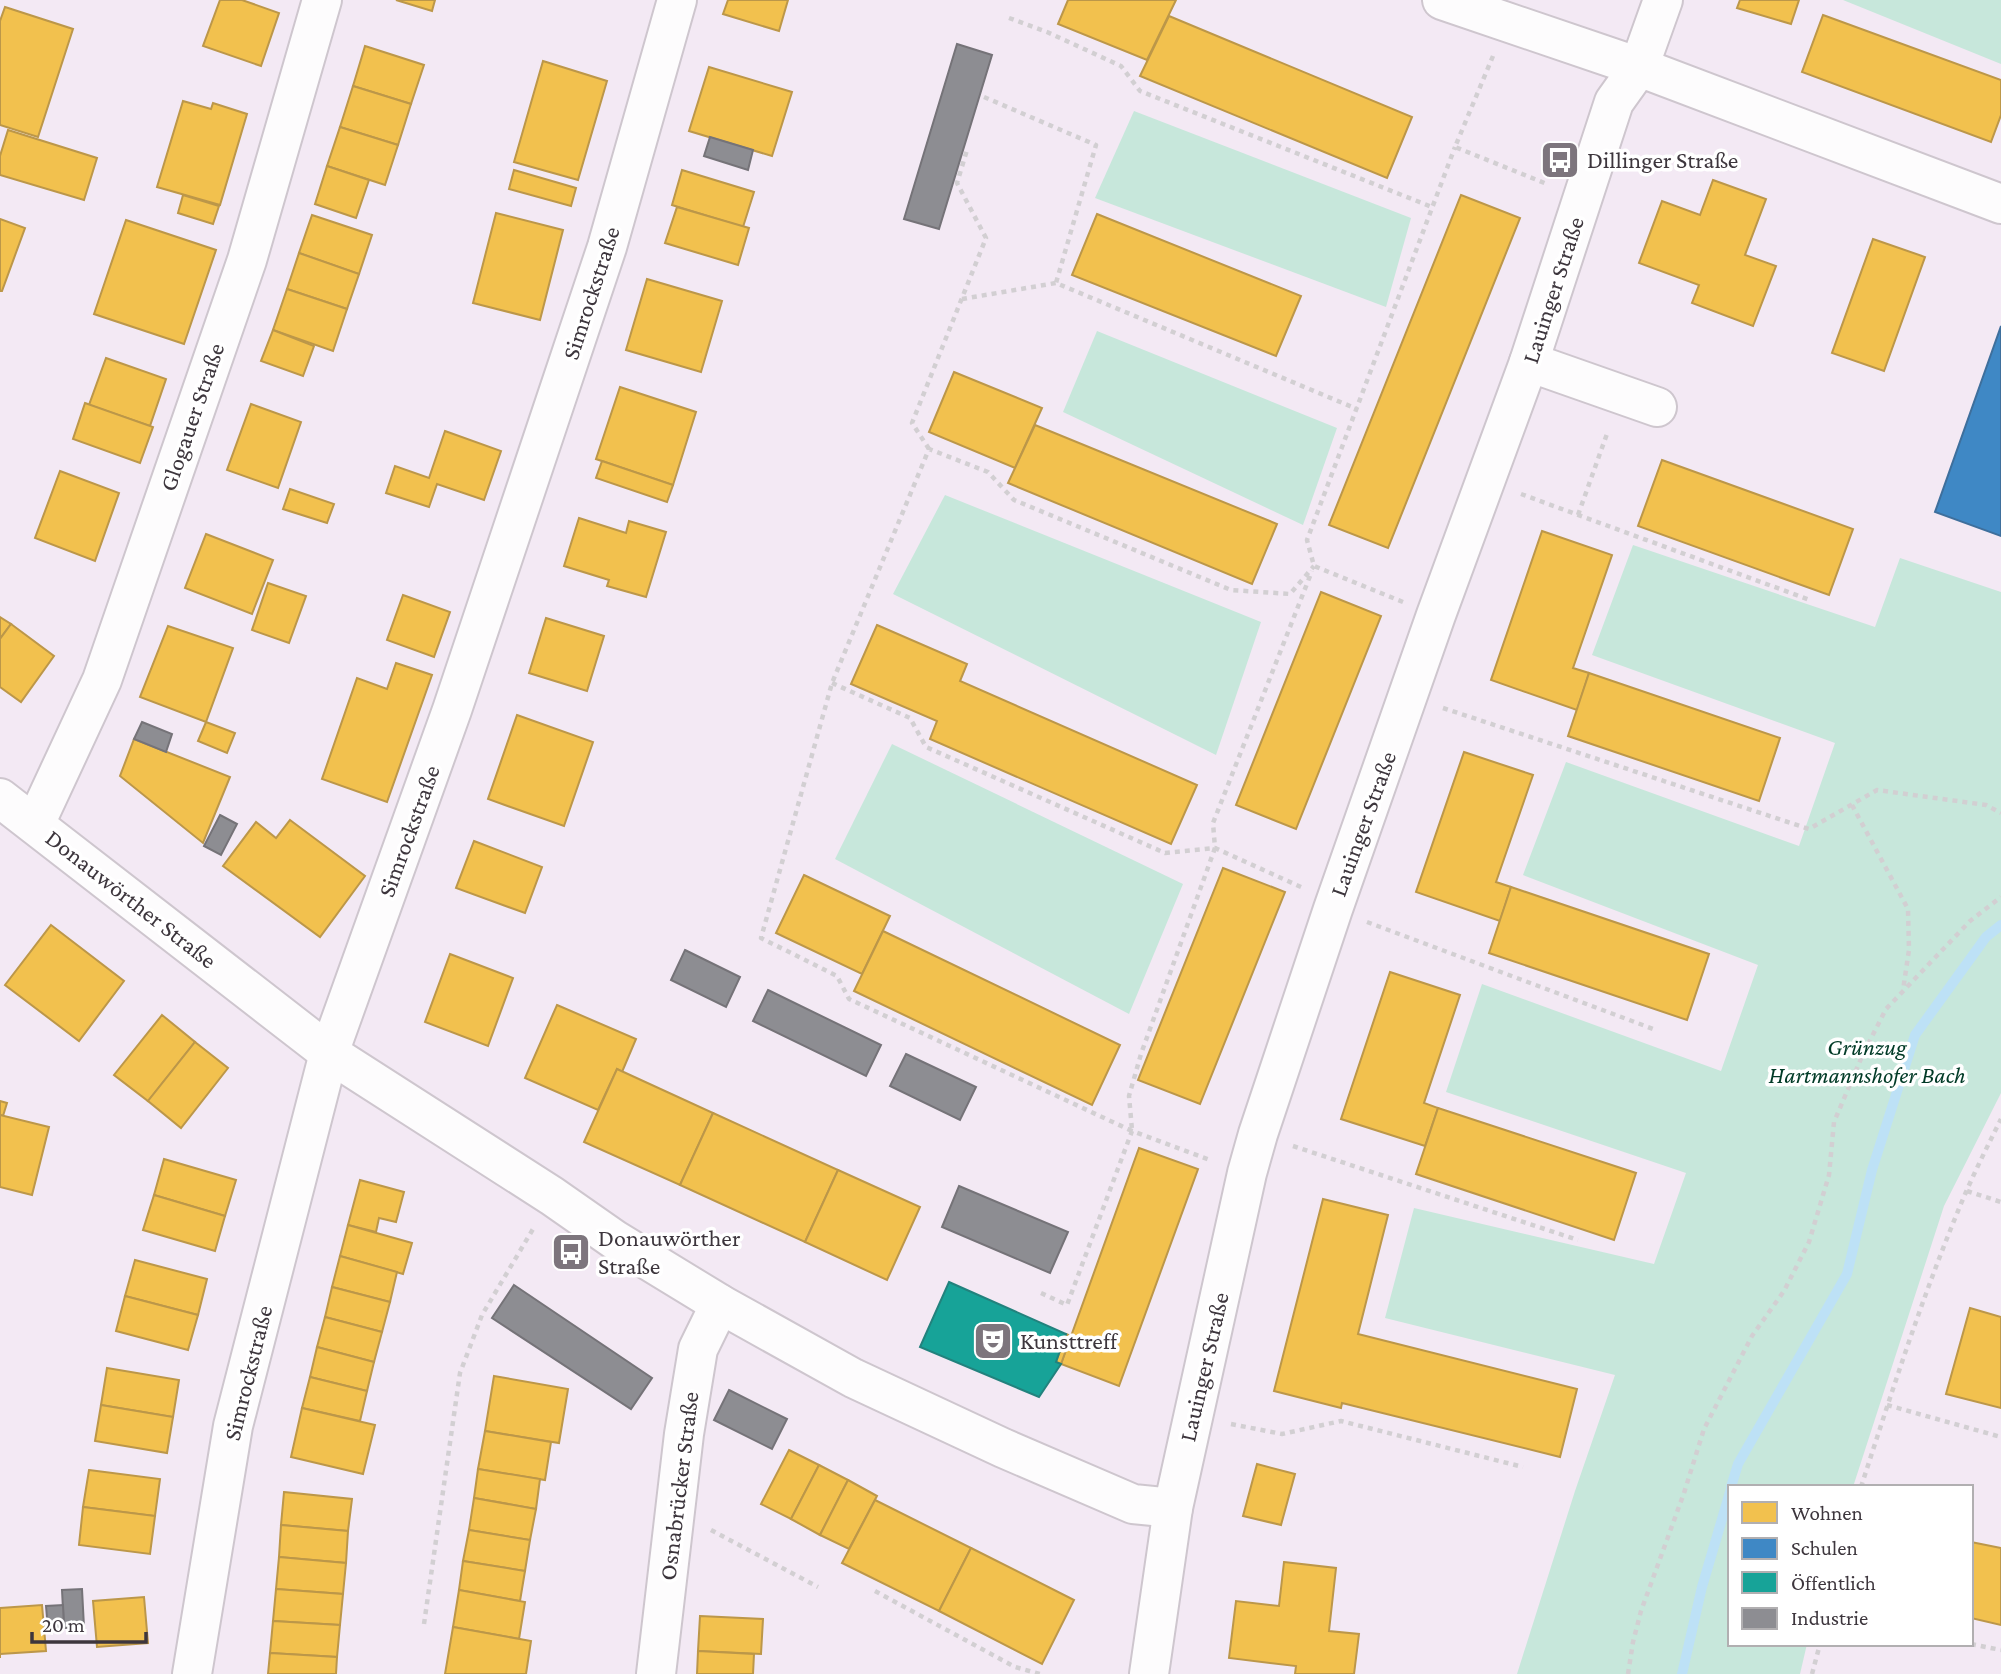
<svg xmlns="http://www.w3.org/2000/svg" width="2001" height="1674" font-family="'Crimson Pro',serif">
<style>
.green{fill:#c7e7db}
.homes{fill:#f2c14e;stroke:#bc9749;stroke-width:2}
.schools{fill:#3f88c5;stroke:#3e6f9c;stroke-width:2}
.public{fill:#17a398;stroke:#22827d;stroke-width:2}
.industry{fill:#8d8d92;stroke:#757378;stroke-width:2}
.lines{fill:none;stroke-linecap:round;stroke-linejoin:round}
.stream{stroke:#bde1f6;stroke-width:10}
.minor-casing{stroke:#cec6ce;stroke-width:42}
.path{stroke:#d2cfd2;stroke-width:4.5;stroke-dasharray:5 5;stroke-linecap:butt}
.minor{stroke:#fdfcfd;stroke-width:38}
.labels{text-anchor:middle;stroke-width:7;stroke-linejoin:round;paint-order:stroke}
.poi-label{font-size:24px;fill:#3d363d;stroke:#fff;text-anchor:start}
.street-label{font-size:24px;fill:#3d363d;stroke:#fff}
.park-label{font-size:24px;font-style:italic;fill:#003a26;stroke:#fff}
</style>
<rect width="100%" height="100%" fill="#f3e9f4"/>
<!-- green -->
<g class="green">
<path d="M1843 0H2001V64Z"/>
<path d="M1134 111 1411 218 1386 307 1095 198Z"/>
<path d="M1097 331 1337 428 1303 525 1063 412Z"/>
<path d="M945 495 1261 622 1216 755 893 594Z"/>
<path d="M1633 545 1875 627 1900 558 2001 592V1093L1944 1206 1853 1487H1730V1644H1807L1800 1674H1517L1575 1491 1615 1375 1385 1318 1414 1208 1654 1264 1686 1173 1446 1092 1482 984 1721 1071 1758 965 1523 875 1566 762 1799 846 1835 743 1592 655Z"/>
<path d="M892 744 1183 884 1129 1014 835 859Z"/>
</g>
<!-- homes -->
<g class="homes">
<path d="M220 0H242L279 13 261 66 203 46Z"/>
<path d="M396 0H435L432 11Z"/>
<path d="M728 0H788L779 31 723 14Z"/>
<path d="M1068 0H1176L1147 60 1058 24Z"/>
<path d="M1740 0H1799L1791 24 1737 8Z"/>
<path d="M5 7 73 29 38 137 0 125V21Z"/>
<path d="M1823 15 2001 80V115L1991 142 1802 72Z"/>
<path d="M1169 16 1412 117 1387 178 1140 76Z"/>
<path d="M365 46 424 65 411 104 353 86Z"/>
<path d="M543 61 607 81 578 180 514 162Z"/>
<path d="M709 67 792 92 772 156 689 131Z"/>
<path d="M353 86 411 104 398 145 340 127Z"/>
<path d="M183 101 211 109 213 103 247 114 220 205 157 187Z"/>
<path d="M340 127 398 145 385 185 327 166Z"/>
<path d="M8 130 97 158 84 200 0 175V156Z"/>
<path d="M327 166 369 180 356 218 315 204Z"/>
<path d="M514 170 576 188 571 206 509 189Z"/>
<path d="M682 170 754 192 743 227 672 205Z"/>
<path d="M1713 180 1766 199 1745 255 1776 266 1753 326 1692 303 1699 285 1639 263 1662 201 1700 215Z"/>
<path d="M183 195 219 206 213 224 178 213Z"/>
<path d="M1461 195 1520 218 1388 548 1329 525Z"/>
<path d="M677 207 749 228 738 265 665 243Z"/>
<path d="M496 213 563 230 540 320 473 303Z"/>
<path d="M1097 214 1301 296 1276 356 1072 275Z"/>
<path d="M312 215 372 235 359 274 299 253Z"/>
<path d="M0 219 25 228 2 291H0Z"/>
<path d="M126 220 216 250 184 344 94 314Z"/>
<path d="M1873 239 1925 257 1884 371 1832 353Z"/>
<path d="M299 253 359 274 347 309 287 289Z"/>
<path d="M647 279 722 301 701 372 626 350Z"/>
<path d="M287 289 347 309 333 351 273 330Z"/>
<path d="M273 330 314 346 303 376 261 361Z"/>
<path d="M106 358 166 379 150 426 89 405Z"/>
<path d="M954 372 1042 408 1015 468 929 432Z"/>
<path d="M620 387 696 412 673 485 596 459Z"/>
<path d="M85 403 153 427 140 463 73 439Z"/>
<path d="M251 404 301 422 278 488 227 470Z"/>
<path d="M1035 425 1277 524 1252 584 1008 483Z"/>
<path d="M445 431 501 451 484 500 437 484 429 507 386 493 395 466 429 478Z"/>
<path d="M1662 460 1853 529 1829 595 1638 526Z"/>
<path d="M602 461 673 485 667 502 596 478Z"/>
<path d="M60 471 119 493 95 561 35 538Z"/>
<path d="M290 489 334 504 327 523 283 509Z"/>
<path d="M579 518 626 533 629 521 666 532 646 597 607 586 609 580 564 566Z"/>
<path d="M1542 531 1612 555 1573 668 1589 673 1577 710 1491 680Z"/>
<path d="M206 534 273 560 252 614 185 588Z"/>
<path d="M268 583 306 596 289 643 252 630Z"/>
<path d="M1321 592 1381 616 1296 829 1236 805Z"/>
<path d="M403 595 450 612 434 657 387 640Z"/>
<path d="M0 617 11 624 0 639Z"/>
<path d="M546 618 604 636 587 691 529 673Z"/>
<path d="M11 624 54 656 21 702 0 687V639Z"/>
<path d="M877 625 967 664 960 681 1197 785 1171 844 930 739 937 721 851 684Z"/>
<path d="M168 626 233 648 206 722 140 697Z"/>
<path d="M396 663 432 675 387 802 322 779 357 678 387 689Z"/>
<path d="M1589 673 1780 738 1759 801 1568 736Z"/>
<path d="M517 715 593 742 564 826 488 799Z"/>
<path d="M206 722 235 733 227 753 198 741Z"/>
<path d="M134 739 230 777 203 843 120 776Z"/>
<path d="M1464 752 1533 775 1496 882 1511 887 1500 921 1416 892Z"/>
<path d="M290 820 365 876 320 937 223 866 256 822 276 838Z"/>
<path d="M474 841 542 867 525 913 456 888Z"/>
<path d="M1223 868 1285 892 1200 1104 1138 1080Z"/>
<path d="M804 875 890 916 862 974 776 933Z"/>
<path d="M1511 887 1709 954 1687 1020 1489 953Z"/>
<path d="M51 925 124 981 79 1041 5 985Z"/>
<path d="M883 931 1120 1045 1092 1105 854 991Z"/>
<path d="M450 954 513 978 488 1046 425 1022Z"/>
<path d="M1390 972 1460 995 1424 1103 1438 1108 1425 1146 1341 1119Z"/>
<path d="M557 1005 636 1039 622 1072 617 1069 598 1110 525 1078Z"/>
<path d="M162 1015 195 1042 148 1101 114 1075Z"/>
<path d="M195 1042 228 1068 181 1128 148 1101Z"/>
<path d="M617 1069 713 1113 680 1185 584 1142Z"/>
<path d="M0 1101 7 1103 3 1116 0 1115Z"/>
<path d="M1438 1108 1636 1173 1614 1240 1416 1174Z"/>
<path d="M713 1113 838 1170 805 1242 680 1185Z"/>
<path d="M0 1115 49 1127 32 1195 0 1187Z"/>
<path d="M1139 1148 1198 1169 1119 1386 1061 1364Z"/>
<path d="M164 1159 236 1180 225 1216 154 1195Z"/>
<path d="M838 1170 920 1207 887 1280 805 1242Z"/>
<path d="M360 1180 404 1192 396 1222 379 1218 376 1232 348 1225Z"/>
<path d="M154 1195 225 1216 215 1251 143 1230Z"/>
<path d="M1323 1199 1388 1215 1358 1334 1577 1389 1560 1457 1342 1403 1341 1408 1274 1391Z"/>
<path d="M348 1225 412 1243 403 1274 340 1256Z"/>
<path d="M340 1256 397 1272 390 1302 332 1287Z"/>
<path d="M135 1260 207 1279 198 1315 125 1296Z"/>
<path d="M332 1287 390 1302 382 1332 325 1317Z"/>
<path d="M125 1296 198 1315 188 1350 116 1331Z"/>
<path d="M1970 1308 2001 1317V1408L1946 1394Z"/>
<path d="M325 1317 382 1332 374 1362 317 1347Z"/>
<path d="M1066 1334 1071 1336 1061 1364 1056 1362Z"/>
<path d="M317 1347 374 1362 367 1391 310 1377Z"/>
<path d="M107 1368 179 1380 173 1417 101 1405Z"/>
<path d="M494 1376 568 1389 559 1443 485 1431Z"/>
<path d="M310 1377 367 1391 360 1421 302 1408Z"/>
<path d="M101 1405 173 1417 167 1453 95 1441Z"/>
<path d="M302 1408 375 1425 363 1474 291 1457Z"/>
<path d="M485 1431 551 1442 545 1480 478 1469Z"/>
<path d="M789 1450 819 1465 791 1519 761 1504Z"/>
<path d="M1257 1464 1295 1474 1281 1525 1243 1516Z"/>
<path d="M819 1465 848 1480 820 1535 791 1519Z"/>
<path d="M478 1469 540 1479 536 1509 474 1498Z"/>
<path d="M89 1470 160 1479 155 1516 83 1507Z"/>
<path d="M848 1480 877 1496 849 1549 820 1535Z"/>
<path d="M284 1492 352 1499 348 1531 281 1525Z"/>
<path d="M474 1498 536 1509 530 1540 469 1530Z"/>
<path d="M875 1500 971 1548 939 1611 842 1563Z"/>
<path d="M83 1507 155 1516 150 1554 79 1545Z"/>
<path d="M281 1525 348 1531 346 1563 279 1557Z"/>
<path d="M469 1530 530 1540 525 1571 463 1561Z"/>
<path d="M1971 1542 2001 1548V1625L1971 1618Z"/>
<path d="M971 1548 1074 1600 1042 1664 939 1611Z"/>
<path d="M279 1557 346 1563 343 1594 276 1589Z"/>
<path d="M463 1561 525 1571 520 1601 459 1590Z"/>
<path d="M1284 1562 1336 1568 1329 1631 1359 1634 1354 1674H1295L1296 1666 1229 1658 1236 1601 1279 1606Z"/>
<path d="M276 1589 343 1594 340 1625 273 1621Z"/>
<path d="M459 1590 525 1602 519 1639 453 1627Z"/>
<path d="M144 1597 148 1643 97 1647 93 1601Z"/>
<path d="M42 1605 46 1651 0 1654V1658V1608Z"/>
<path d="M700 1616 763 1619 761 1654 698 1651Z"/>
<path d="M273 1621 340 1625 337 1657 270 1653Z"/>
<path d="M453 1627 531 1641 526 1674H445Z"/>
<path d="M698 1651 754 1654 753 1674H697Z"/>
<path d="M270 1653 337 1657 336 1674H268Z"/>
</g>
<!-- schools -->
<path class="schools" d="M2001 326V536L1935 512Z"/>
<!-- public -->
<path class="public" d="M949 1282 1066 1334 1056 1362 1061 1364 1039 1397 920 1347Z"/>
<!-- industry -->
<g class="industry">
<path d="M957 44 992 55 939 229 904 219Z"/>
<path d="M710 137 753 150 748 170 704 156Z"/>
<path d="M142 722 172 734 166 752 134 739Z"/>
<path d="M220 815 237 824 221 855 204 846Z"/>
<path d="M685 950 740 977 726 1007 671 980Z"/>
<path d="M768 990 881 1045 866 1076 753 1021Z"/>
<path d="M906 1054 976 1087 960 1120 890 1086Z"/>
<path d="M959 1186 1068 1232 1050 1273 942 1227Z"/>
<path d="M514 1285 652 1378 631 1409 492 1318Z"/>
<path d="M729 1390 787 1419 772 1449 714 1420Z"/>
<path d="M82 1589 84 1627 64 1628 62 1590Z"/>
<path d="M63 1605 64 1628 48 1629 46 1606Z"/>
</g>
<g class="lines">
<!-- stream -->
<g class="stream">
<path d="M1731 1487 1738 1464 1847 1274 1872 1170 1915 1035 1986 937 2001 925"/>
<path d="M1682 1674 1702 1587 1730 1492"/>
</g>
<!-- minor casing -->
<g class="minor-casing">
<g id="minor">
<path d="M1442 0 1639 67 2001 204"/>
<path d="M1529 362 1657 407"/>
<path d="M0 798 329 1053 552 1196 615 1240 720 1304 853 1378 1003 1448 1133 1504 1173 1508"/>
<path d="M35 824 102 680 247 260 322 0"/>
<path d="M192 1674 233 1426 329 1053 452 710 607 247 677 0"/>
<path d="M656 1674 684 1434 698 1349 720 1304"/>
<path d="M1149 1674 1173 1508 1247 1173 1258 1134 1333 909 1436 615 1529 362 1614 102 1639 67 1663 0"/>
</g>
</g>
<!-- path -->
<g class="path">
<path d="M1009 18 1047 32 1121 66 1140 91 1432 207"/>
<path d="M1493 56 1455 147 1547 184"/>
<path d="M984 97 1096 145 1056 283 1357 409"/>
<path d="M962 299 1056 283"/>
<path d="M929 449 912 423 986 238 957 183 967 150"/>
<path d="M1521 494 1810 600"/>
<path d="M1578 515 1608 431"/>
<path d="M1403 602 1314 566 1307 540 1455 147"/>
<path d="M832 683 910 718 926 747 1165 853 1215 848 1141 1054 1129 1096 1132 1130"/>
<path d="M1443 708 1809 829 1877 790 1986 805 2001 813"/>
<path d="M1852 805 1908 909 1909 950 1903 990"/>
<path d="M1301 887 1215 848 1213 823 1312 571"/>
<path d="M1367 922 1656 1030"/>
<path d="M1132 1131 849 999 837 976 761 938 832 683 929 449 988 472 1014 500 1231 590 1290 594 1314 566"/>
<path d="M1293 1146 1578 1240"/>
<path d="M1967 1191 2001 1202"/>
<path d="M1041 1293 1067 1305 1132 1131 1210 1160"/>
<path d="M1887 1405 2001 1437"/>
<path d="M1231 1424 1282 1434 1341 1421 1523 1467"/>
<path d="M1861 1487C1893 1388 1925 1288 1966 1192 1977 1167 1989 1143 2001 1119"/>
<path d="M711 1530 818 1587"/>
<path d="M875 1591 1015 1667 1040 1674"/>
<path d="M424 1624 460 1373 482 1315 533 1229"/>
<path d="M1971 1644 2001 1650"/>
<path d="M1628 1674 1633 1642 1641 1611 1684 1493 1704 1429 1752 1336 1784 1291 1809 1242 1829 1175 1834 1122 1863 1054 1886 1009 1970 921 2001 897"/>
<path d="M1812 1674 1820 1644"/>
</g>
<!-- minor -->
<use href="#minor" class="minor"/>
</g>
<!-- icons -->
<defs>
<g id="bus-square" transform="scale(2.0125)"><rect x="-9" y="-9" width="18" height="18" rx="4" fill="#7d757d" stroke="#fff"/><path d="M-5-6H5V4H4V6H2V4H-2V6H-4V4H-5ZM-3.5-4V0h7V-4ZM-3.5 1.2v1.5H-2V1.2ZM2 1.2v1.5H3.5V1.2Z" fill="#fff"/></g>
<g id="theatre-square" transform="scale(2.0125)"><rect x="-9" y="-9" width="18" height="18" rx="4" fill="#7d757d" stroke="#fff"/><path d="M-5-5.5Q0-4 5-5.5V0Q5 5 0 6Q-5 5-5 0ZM-3.3-2.5H-1v1.5H-3.3ZM1-2.5H3.3v1.5H1ZM-2.8 1Q0 5.5 2.8 1Z" fill="#fff"/></g>
</defs>
<g fill-rule="evenodd">
<use href="#bus-square" x="1560" y="160"/>
<use href="#bus-square" x="571" y="1252"/>
<use href="#theatre-square" x="993" y="1341"/>
</g>
<g class="labels">
<!-- poi labels -->
<g class="poi-label">
<text x="1587" y="168">Dillinger Straße</text>
<text x="598" y="1246">Donauwörther<tspan x="598" dy="28">Straße</tspan></text>
<text x="1020" y="1349">Kunsttreff</text>
</g>
<!-- street labels -->
<g class="street-label">
<text transform="translate(1553 290) rotate(-72)" y="8">Lauinger Straße</text>
<text transform="translate(591 293) rotate(-72)" y="8">Simrockstraße</text>
<text transform="translate(192 417) rotate(-71)" y="8">Glogauer Straße</text>
<text transform="translate(1363 824) rotate(-70)" y="8">Lauinger Straße</text>
<text transform="translate(409 831) rotate(-70)" y="8">Simrockstraße</text>
<text transform="translate(131 899) rotate(38)" y="8">Donauwörther Straße</text>
<text transform="translate(1204 1367) rotate(-77)" y="8">Lauinger Straße</text>
<text transform="translate(248 1373) rotate(-76)" y="8">Simrockstraße</text>
<text transform="translate(679 1486) rotate(-83)" y="8">Osnabrücker Straße</text>
</g>
<!-- park labels -->
<g class="park-label">
<text x="1867" y="1055">Grünzug<tspan x="1867" dy="28">Hartmannshofer Bach</tspan></text>
</g>
</g>
<!-- legend -->
<rect x="1728" y="1485" width="245" height="161" fill="#ffffff" stroke="#b1afb1" stroke-width="2"/>
<rect x="1742" y="1502" width="35" height="21" fill="#f2c14e" stroke="#b1afb1" stroke-width="2"/>
<text x="1791" y="1520" font-size="21" fill="#3d363d">Wohnen</text>
<rect x="1742" y="1538" width="35" height="21" fill="#3f88c5" stroke="#b1afb1" stroke-width="2"/>
<text x="1791" y="1555" font-size="21" fill="#3d363d">Schulen</text>
<rect x="1742" y="1572" width="35" height="21" fill="#17a398" stroke="#b1afb1" stroke-width="2"/>
<text x="1791" y="1590" font-size="21" fill="#3d363d">Öffentlich</text>
<rect x="1742" y="1608" width="35" height="21" fill="#8d8d92" stroke="#b1afb1" stroke-width="2"/>
<text x="1791" y="1625" font-size="21" fill="#3d363d">Industrie</text>
<!-- scale -->
<path d="M32 1632v10h114v-10" fill="none" stroke="#3d363d" stroke-width="3.5"/>
<text x="42" y="1632" font-size="21" fill="#3d363d" stroke="#ffffff" stroke-width="5" paint-order="stroke">20 m</text>
</svg>
